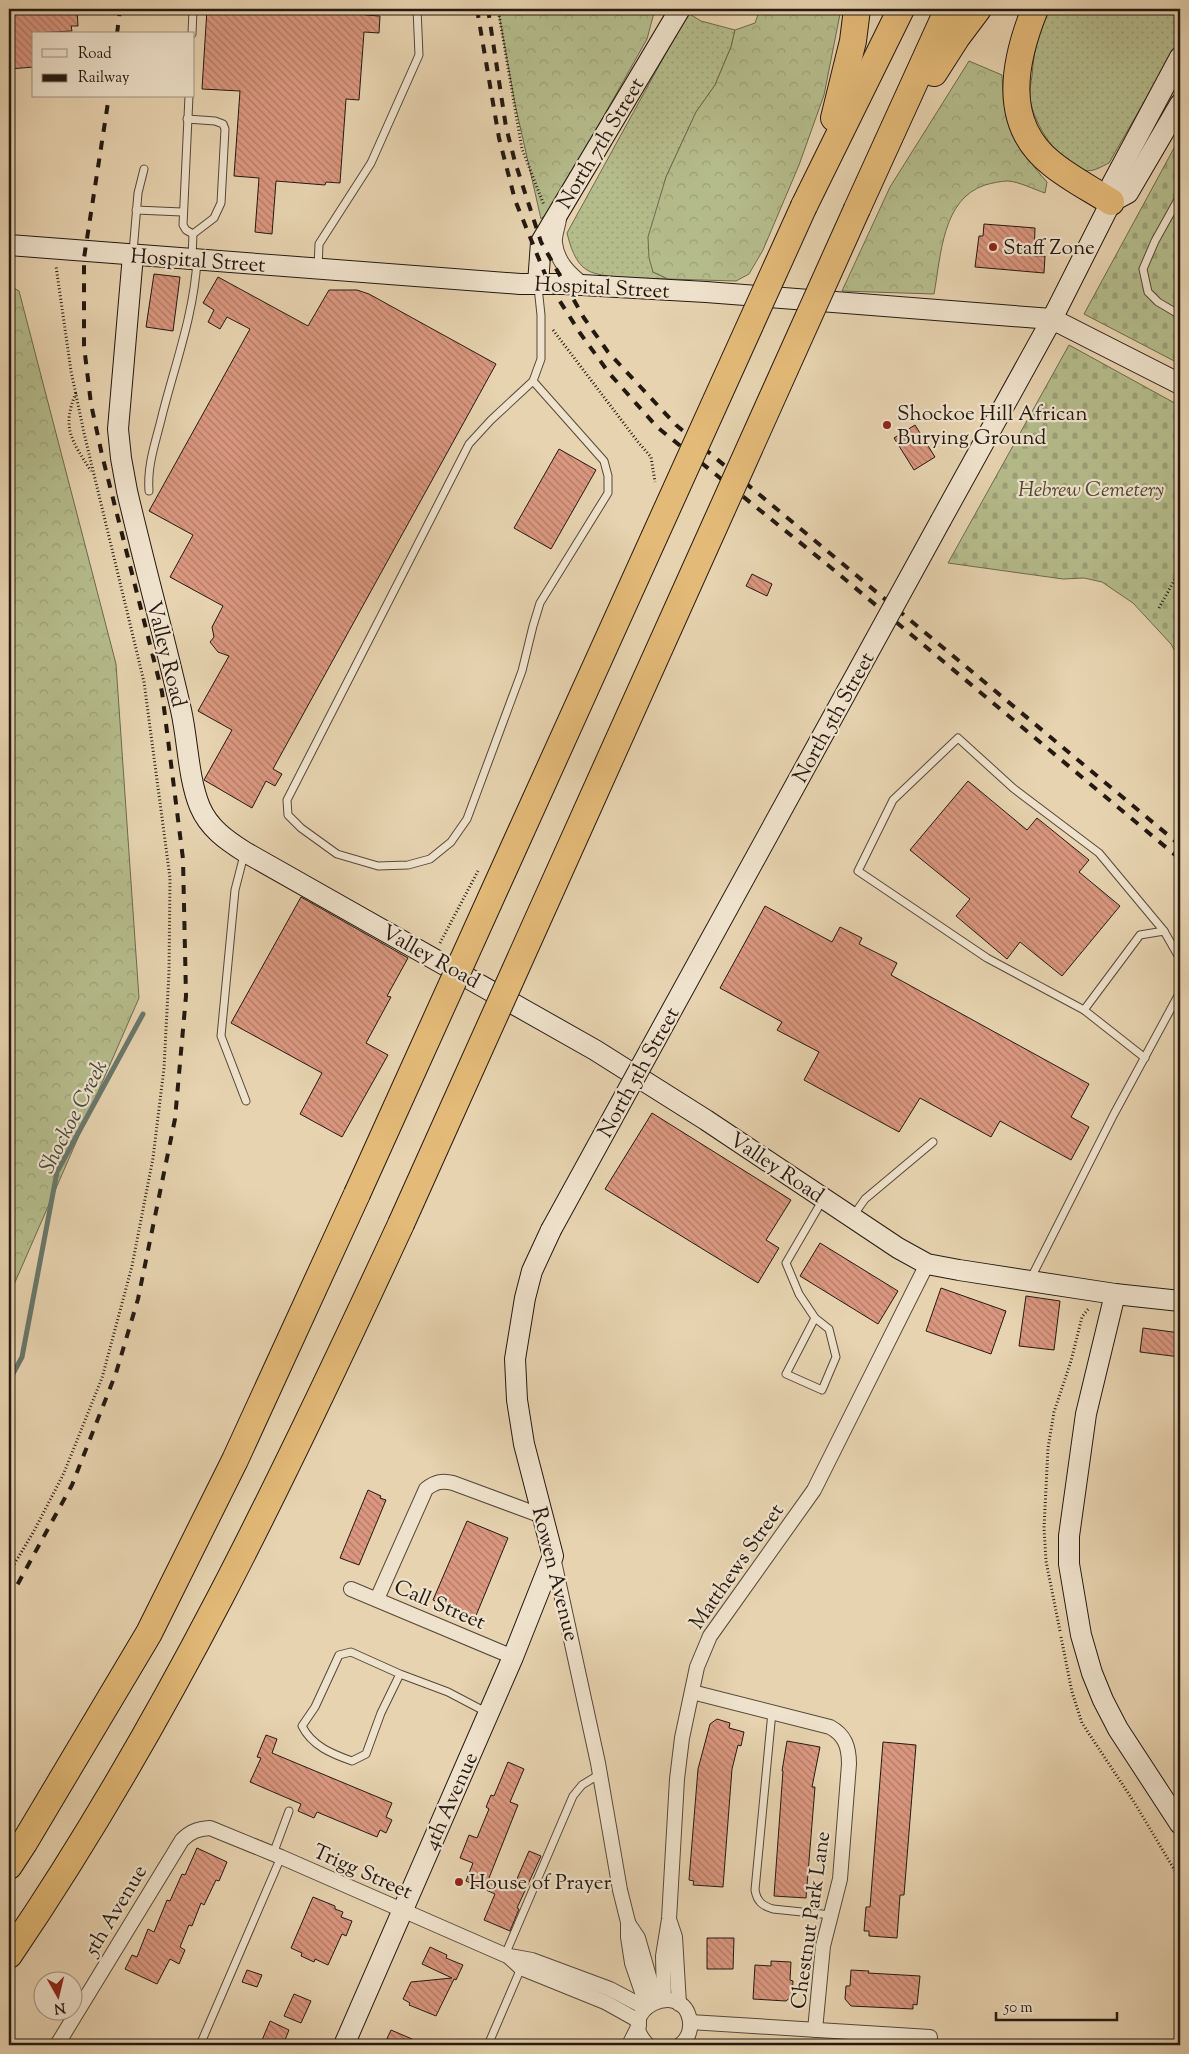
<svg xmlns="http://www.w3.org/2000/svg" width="1189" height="2054" font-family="'Sorts Mill Goudy',serif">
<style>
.grass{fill:url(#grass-dots);stroke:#6c6a4e}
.forest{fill:url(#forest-crowns);stroke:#6c6a4e}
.cemetery{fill:url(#cemetery-stones);stroke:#6c6a4e}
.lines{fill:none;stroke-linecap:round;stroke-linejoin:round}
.stream{stroke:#69786c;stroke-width:5}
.building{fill:url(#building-back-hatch);stroke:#241911}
.lane-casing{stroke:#554839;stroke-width:9}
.street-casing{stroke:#554839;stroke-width:16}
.secondary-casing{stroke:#241911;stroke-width:22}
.highway-casing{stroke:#241911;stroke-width:28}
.path{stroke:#241911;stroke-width:3;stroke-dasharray:1 2.5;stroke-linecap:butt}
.lane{stroke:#efe2cc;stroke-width:7}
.street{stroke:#efe2cc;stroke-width:14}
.secondary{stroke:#efe2cc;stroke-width:20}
.highway{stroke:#e4ba78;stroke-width:26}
.rail{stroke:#241911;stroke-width:4;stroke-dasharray:9 9;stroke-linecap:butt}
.secondary-bridge-casing{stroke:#241911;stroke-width:22;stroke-linecap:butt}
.highway-bridge-casing{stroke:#241911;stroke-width:28;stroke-linecap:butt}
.secondary-bridge{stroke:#efe2cc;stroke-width:20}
.highway-bridge{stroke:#e4ba78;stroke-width:26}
.poi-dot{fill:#8f2418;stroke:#efe2cc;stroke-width:2}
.labels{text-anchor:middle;stroke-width:4.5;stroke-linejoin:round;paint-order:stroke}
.street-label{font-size:21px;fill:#241911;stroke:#efe2cc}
.poi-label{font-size:21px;fill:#241911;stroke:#efe2cc;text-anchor:start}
.park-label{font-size:21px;font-style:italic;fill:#504a36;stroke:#efe2cc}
.water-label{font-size:22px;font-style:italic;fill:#46493e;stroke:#efe2cc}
</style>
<defs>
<pattern id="grass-dots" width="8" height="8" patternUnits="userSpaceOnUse" patternTransform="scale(1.25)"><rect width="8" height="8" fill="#b5bc8c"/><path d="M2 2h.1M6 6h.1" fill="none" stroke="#9ca178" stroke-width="1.8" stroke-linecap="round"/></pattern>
<pattern id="forest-crowns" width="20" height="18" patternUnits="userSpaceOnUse" patternTransform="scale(1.25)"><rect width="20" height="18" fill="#b5bc8c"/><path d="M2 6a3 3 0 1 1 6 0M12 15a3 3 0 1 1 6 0" fill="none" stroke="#9ca178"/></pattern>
<pattern id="cemetery-stones" width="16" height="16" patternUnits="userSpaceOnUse" patternTransform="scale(1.25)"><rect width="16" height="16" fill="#b5bc8c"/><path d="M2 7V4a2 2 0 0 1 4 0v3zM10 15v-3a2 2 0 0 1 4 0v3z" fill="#9ca178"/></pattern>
<pattern id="building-back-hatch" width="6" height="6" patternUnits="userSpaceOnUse" patternTransform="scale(1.25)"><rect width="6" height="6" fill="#db9780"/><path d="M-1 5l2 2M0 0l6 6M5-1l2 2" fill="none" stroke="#b17a67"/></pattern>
</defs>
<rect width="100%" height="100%" fill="#e7d3b0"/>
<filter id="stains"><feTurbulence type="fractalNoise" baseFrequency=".004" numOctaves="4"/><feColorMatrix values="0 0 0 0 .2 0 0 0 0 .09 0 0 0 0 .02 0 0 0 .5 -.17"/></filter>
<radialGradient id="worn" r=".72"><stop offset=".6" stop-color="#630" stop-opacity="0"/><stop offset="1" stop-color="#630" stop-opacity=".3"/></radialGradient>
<!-- grass -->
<g class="grass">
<path d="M1048 9H1180V39L1109 163C1102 166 1093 173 1084 170 1058 163 1034 124 1030 99 1029 92 1031 83 1032 76 1034 53 1037 30 1048 9Z"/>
<path d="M688 13 701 21 735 30 731 47 715 85 696 112 666 177 659 206 653 272 668 279C650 278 600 279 587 270 575 263 570 245 567 233Z"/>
</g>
<!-- forest -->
<g class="forest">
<path d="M498 9H655L647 39 552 208 541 219 515 104Z"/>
<path d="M760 9H841L824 95 799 165 763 250 749 274 736 281 668 279 653 272 649 258 648 237 666 177 696 112 715 85 731 47 735 30 755 23Z"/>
<path d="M969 61 1002 75C1003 120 1017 149 1047 182L1045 193C1033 189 1020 182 1008 181 1001 181 992 183 985 185 942 199 941 256 934 294L842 291 890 187Z"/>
<path d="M9 285 19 291 116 664 139 998 9 1296Z"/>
</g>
<!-- cemetery -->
<g class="cemetery">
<path d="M1180 137V364L1084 314Z"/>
<path d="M1069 345 1180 406V661L1171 644 1133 603 1102 582 1084 578 1063 579 948 563Z"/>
</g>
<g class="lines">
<!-- stream -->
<path class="stream" d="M9 1381 22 1357 57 1172 143 1014"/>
</g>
<!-- building -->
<g class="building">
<path d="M9 9H77L78 26H71L72 31 34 33V67L9 69Z"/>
<path d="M207 9H365V15L380 16 379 33 364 32 359 100 346 99 340 183 326 182 325 185 276 181 272 234 255 232 259 178 234 176 240 91 202 89Z"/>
<path d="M984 224 1035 228 1034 256H1045L1044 273 975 267 979 236H983Z"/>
<path d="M154 274 180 277 173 331 146 327Z"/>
<path d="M218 277 308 326 329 290H357L369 294 496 364 273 769 282 774 275 786 266 781 252 808 204 780 232 730 198 711 229 656 218 652 210 642 214 637 212 627 223 606 170 577 193 535 149 511 250 329 227 317 220 329 208 322 214 310 203 303Z"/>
<path d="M915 425 935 457 914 470 894 438Z"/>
<path d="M559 449 596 470 551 549 514 528Z"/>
<path d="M752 574 772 584 767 596 746 586Z"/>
<path d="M968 781 1027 830 1037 818 1089 860 1079 872 1120 906 1062 976 1020 942 1007 959 956 916 970 899 910 850Z"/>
<path d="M301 897 408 958 387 996 391 997 366 1043 388 1055 342 1137 300 1114 322 1073 231 1023Z"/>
<path d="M765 906 832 942 840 927 862 938 859 944 897 963 891 975 1089 1084 1071 1117 1089 1127 1071 1160 1000 1121 991 1137 920 1098 899 1132 804 1080 819 1052 777 1030 782 1022 720 988Z"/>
<path d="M652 1113 791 1200 766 1240 779 1248 758 1283 605 1189Z"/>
<path d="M820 1243 898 1291 878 1324 800 1276Z"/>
<path d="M941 1288 1006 1311 991 1354 926 1331Z"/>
<path d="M1026 1296 1060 1301 1054 1350 1019 1346Z"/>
<path d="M1143 1328 1180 1333V1357L1140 1352Z"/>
<path d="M368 1490 381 1496 380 1498 386 1500 359 1565 340 1558Z"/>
<path d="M467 1521 508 1538 475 1618 433 1600Z"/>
<path d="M717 1719 730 1723 729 1728 744 1732 741 1746 738 1745 732 1769 723 1887 693 1885 694 1881 689 1880 698 1769 710 1724Z"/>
<path d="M266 1735 277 1739 272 1753 392 1803 386 1817 392 1820 386 1833 380 1830 377 1837 317 1812 314 1818 298 1811 301 1804 250 1782 261 1758 257 1757Z"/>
<path d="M787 1741 820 1747 812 1787H815L806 1898 774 1896 783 1771H782Z"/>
<path d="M883 1742 916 1745 904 1895H900L897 1938 869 1936V1931H864L866 1907H870Z"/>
<path d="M508 1762 524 1769 510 1802 518 1805 489 1878 513 1888 529 1851 541 1856 517 1908 519 1909 510 1931 484 1920 495 1894 466 1881 473 1863 460 1858 469 1835 477 1838 489 1809 486 1807 491 1795 494 1796Z"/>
<path d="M197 1848 227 1862 219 1881 216 1880 204 1905 201 1903 192 1926 189 1925 180 1947 185 1950 179 1964 170 1959 157 1984 125 1969 132 1955 137 1957 148 1929 154 1932 167 1900 170 1901 182 1874 185 1875Z"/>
<path d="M313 1897 335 1906V1909L343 1912 341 1917 352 1921 346 1936 342 1934 328 1965 315 1959 314 1962 301 1956 302 1953 291 1948Z"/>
<path d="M707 1938H734L733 1969H707Z"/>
<path d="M430 1947 447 1955 446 1958 463 1965 456 1980 454 1979 436 2016 409 2005 410 2003 403 1999 411 1982 452 1978 422 1964Z"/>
<path d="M771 1961 791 1962 790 1980 793 1981 792 1996 786 2001 753 1999 755 1965 771 1966Z"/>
<path d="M247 1970 262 1975 257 1987 242 1982Z"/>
<path d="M851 1970 869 1971 868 1973 920 1976 917 2005 913 2004V2009L851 2006 845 1999 846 1986H850Z"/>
<path d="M294 1994 311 2001 301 2023 284 2016Z"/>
<path d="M270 2021 289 2030 283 2045H260Z"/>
<path d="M391 2030 426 2045H384Z"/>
</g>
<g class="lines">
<!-- lane casing -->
<g class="lane-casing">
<g id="lane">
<path d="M192 34 193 9"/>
<path d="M189 96 183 225 186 230 193 234"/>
<path d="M187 119 215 121 223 124 225 129 221 203 214 218 193 234 192 257"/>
<path d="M1180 196 1155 241 1143 269 1148 292 1158 302 1180 315"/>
<path d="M136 210 182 212"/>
<path d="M133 252 138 193 144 169"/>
<path d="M318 268 319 244 371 163 419 55 417 9"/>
<path d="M533 381 604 461 608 476V493L540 603 533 626 522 671 467 819 451 842 430 859 408 865 378 866 337 854 301 828 288 815 287 800 469 444 491 420 533 381 541 359V315L538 287"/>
<path d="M149 491C147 466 155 444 161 420 174 367 194 315 197 260"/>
<path d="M244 855 235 890 221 1036 246 1101"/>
<path d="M1084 1010 987 958 858 871 893 800 958 738 1013 788 1099 853 1164 931"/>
<path d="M1145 1058 1084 1010 1140 935 1164 931 1180 959"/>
<path d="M853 1216 865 1199 933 1142"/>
<path d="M1031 1278 1114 1114 1180 992"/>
<path d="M815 1318 829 1329 836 1357 822 1390 786 1374 815 1318 799 1294 786 1263 822 1201"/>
<path d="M400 1674 351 1652 339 1655 315 1707 302 1726C312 1746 332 1754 352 1761L366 1754 381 1713 400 1674 448 1692 488 1713"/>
<path d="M772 1712 755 1890C757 1902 763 1906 773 1909L831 1915"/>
<path d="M273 1854 289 1811"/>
<path d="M505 1955 573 1796 582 1785 600 1774"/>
<path d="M200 2045 281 1857"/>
<path d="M488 2045 521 1968"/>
</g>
</g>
<!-- street casing -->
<g class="street-casing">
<g id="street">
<path d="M559 219C558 227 554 236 555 243 557 262 570 274 584 285"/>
<path d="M553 1557 598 1763 620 1890 628 1922V1937L632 1963 647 2007"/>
<path d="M351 1589 513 1657"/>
<path d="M377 1599 426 1489C435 1482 442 1480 453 1483L542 1516"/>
<path d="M692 1692 830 1727C845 1735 849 1747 849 1764L840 1879 823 1946 815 2030"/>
<path d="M670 1922 675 1937 679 2004"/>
<path d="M628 1923 638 1938 656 2001"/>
<path d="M509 1957 521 1968 605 2002 639 2021"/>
<path d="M664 2000 663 1956 669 1919 677 1779 682 1738 697 1667 710 1636 814 1490 927 1264"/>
<path d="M690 2022 930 2037"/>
<path d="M57 2045 182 1840C191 1831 198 1829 210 1828L281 1857 505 1955 532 1960 610 1989 646 2008"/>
<path d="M629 2045 639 2025"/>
<path d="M648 2045C612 2011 683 1977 690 2021 691 2030 688 2039 680 2045"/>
</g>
</g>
<!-- secondary casing -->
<g class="secondary-casing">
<g id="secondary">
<path d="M1111 202 1128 193 1180 104"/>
<path d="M9 245 520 284H564L706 292 1052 319 1180 384"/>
<path d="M133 255 118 429 121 458 127 491C144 564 164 636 181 710 188 741 188 778 200 807 209 828 226 840 245 852L595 1050 706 1120 898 1248 927 1264 959 1270 1115 1294 1180 1301"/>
<path d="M538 284 541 242 680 9"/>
<path d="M941 520 1052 319 1111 202 1112 184 1180 57"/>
<path d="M1115 1294 1086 1414 1069 1536V1564L1081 1635 1092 1673 1103 1700 1118 1729 1180 1824"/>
<path d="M344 2045 513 1657 553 1556 524 1444 517 1400 515 1359 525 1298 532 1271 551 1230"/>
</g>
</g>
<!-- highway casing -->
<g class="highway-casing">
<g id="highway">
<path d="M1035 9C1014 61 1001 123 1051 163 1069 178 1091 189 1111 202"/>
<path d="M934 73 957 37 978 9"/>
<path d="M834 118 853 41 857 9"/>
<path d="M804 206 901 9"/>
<path d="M857 209 948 9"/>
<path d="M9 1866 24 1843 149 1633 235 1460 357 1194"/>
<path d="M9 1955C165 1726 285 1475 401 1224"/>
</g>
</g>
<!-- path -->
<g class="path">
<path d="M498 9 522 149 544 205"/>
<path d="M553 330 638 442 651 457 655 482"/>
<path d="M76 393C61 428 72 441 91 471"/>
<path d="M1159 608 1180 570"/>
<path d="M440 943 478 871"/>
<path d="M9 1573 34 1531 64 1473 102 1378 132 1266 153 1158 164 1068 169 972 170 878 144 682 84 433 71 371 56 266"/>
<path d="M1060 1631 1046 1561 1044 1528 1048 1448 1054 1412 1071 1361 1082 1317 1089 1308"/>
<path d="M1061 1637 1072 1692 1082 1723 1134 1802 1180 1879"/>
</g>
<!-- lane -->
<use href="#lane" class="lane"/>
<!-- street -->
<use href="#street" class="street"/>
<!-- secondary -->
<use href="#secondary" class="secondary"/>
<!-- highway -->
<use href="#highway" class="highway"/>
<!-- rail -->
<g class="rail">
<path d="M477 9 499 138 515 200 549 284 580 333 609 373 657 427 829 566 1180 859"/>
<path d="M488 9 506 127 515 162 541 242 584 318 608 352 676 425 1180 845"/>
<path d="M117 34 120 9"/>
<path d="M9 1600 72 1485 116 1373 138 1299 175 1119 186 996 183 859 162 692 102 455 91 404 84 346V258L109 96"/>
</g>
<!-- secondary-bridge casing -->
<g class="secondary-bridge-casing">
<path id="secondary-bridge" d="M551 1230 941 520"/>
</g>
<!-- highway-bridge casing -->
<g class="highway-bridge-casing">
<g id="highway-bridge">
<path d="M357 1194 804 206"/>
<path d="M401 1224 857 209"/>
</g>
</g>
<!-- secondary-bridge -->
<use href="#secondary-bridge" class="secondary-bridge"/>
<!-- highway-bridge -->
<use href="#highway-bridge" class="highway-bridge"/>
</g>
<!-- markers -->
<g class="poi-dot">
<circle cx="993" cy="247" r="5"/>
<circle cx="887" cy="425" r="5"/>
<circle cx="459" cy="1882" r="5"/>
</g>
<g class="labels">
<!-- street labels -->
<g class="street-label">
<text transform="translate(600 143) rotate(-59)" y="7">North 7th Street</text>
<text transform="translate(198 260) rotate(4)" y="7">Hospital Street</text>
<text transform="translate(602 287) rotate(3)" y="7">Hospital Street</text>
<text transform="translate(167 654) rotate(76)" y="7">Valley Road</text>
<text transform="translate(833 717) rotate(-61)" y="7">North 5th Street</text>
<text transform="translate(431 956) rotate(29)" y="7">Valley Road</text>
<text transform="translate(638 1072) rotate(-61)" y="7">North 5th Street</text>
<text transform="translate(777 1167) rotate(34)" y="7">Valley Road</text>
<text transform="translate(736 1566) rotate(-55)" y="7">Matthews Street</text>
<text transform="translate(556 1574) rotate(76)" y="7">Rowen Avenue</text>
<text transform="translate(440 1604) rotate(23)" y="7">Call Street</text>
<text transform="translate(450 1801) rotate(-66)" y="7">4th Avenue</text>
<text transform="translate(363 1871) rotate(24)" y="7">Trigg Street</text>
<text transform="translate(115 1910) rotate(-59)" y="7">5th Avenue</text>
<text transform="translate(810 1920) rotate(-82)" y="7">Chestnut Park Lane</text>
</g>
<!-- poi labels -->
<g class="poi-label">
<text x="1003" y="254">Staff Zone</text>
<text x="897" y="420">Shockoe Hill African<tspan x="897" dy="24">Burying Ground</tspan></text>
<text x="469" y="1889">House of Prayer</text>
</g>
<!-- park labels -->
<g class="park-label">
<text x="1091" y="496">Hebrew Cemetery</text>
</g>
<!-- water labels -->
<g class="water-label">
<text transform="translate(72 1116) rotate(-63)" y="8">Shockoe Creek</text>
</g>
</g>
<!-- margin -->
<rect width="1189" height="2054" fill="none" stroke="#e7d3b0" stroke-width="30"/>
<rect x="10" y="10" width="1169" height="2034" fill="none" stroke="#241911" stroke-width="2.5"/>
<rect x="15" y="15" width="1159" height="2024" fill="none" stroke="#241911"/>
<!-- legend -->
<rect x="32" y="32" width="162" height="65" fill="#efe2cc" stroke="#9e9281"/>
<rect x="42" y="49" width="25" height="8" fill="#efe2cc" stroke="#9e9281"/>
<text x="78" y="58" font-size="15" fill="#241911">Road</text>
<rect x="42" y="74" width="25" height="8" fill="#241911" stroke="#9e9281"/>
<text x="78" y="82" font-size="15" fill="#241911">Railway</text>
<!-- north arrow -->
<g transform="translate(58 1996) rotate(172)"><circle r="24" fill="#efe2cc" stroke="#9e9281"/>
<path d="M0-4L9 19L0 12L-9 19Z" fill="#8f2418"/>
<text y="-8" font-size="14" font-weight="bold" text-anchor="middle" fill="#241911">N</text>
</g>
<!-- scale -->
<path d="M996 2012v8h121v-8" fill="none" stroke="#241911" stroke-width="2.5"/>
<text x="1004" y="2012" font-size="15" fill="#241911" stroke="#efe2cc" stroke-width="4" paint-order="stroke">50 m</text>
<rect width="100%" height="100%" filter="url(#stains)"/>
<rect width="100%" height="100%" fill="url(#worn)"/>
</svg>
